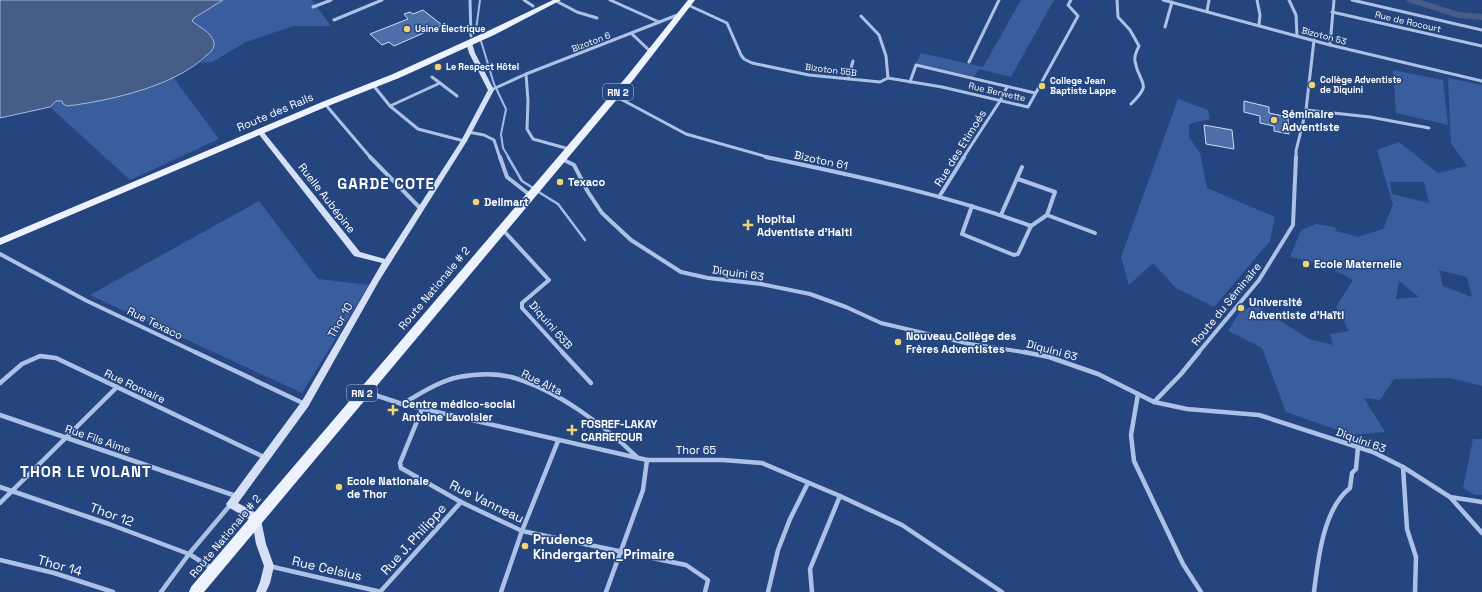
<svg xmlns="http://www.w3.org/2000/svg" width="1482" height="592" font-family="'Space Grotesk',sans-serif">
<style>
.green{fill:#3a5d9d;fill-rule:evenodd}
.water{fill:#465d88;stroke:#a0bbe6}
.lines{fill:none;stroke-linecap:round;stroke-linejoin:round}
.stream-far1{stroke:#a0bbe6;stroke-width:2}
.stream{stroke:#a0bbe6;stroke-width:2.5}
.river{fill:#465d88;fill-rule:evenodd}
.building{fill:#4e6ea8;stroke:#cfddf5}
.street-far2{stroke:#acc1e6;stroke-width:3}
.street-far1{stroke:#acc1e6;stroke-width:4}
.street{stroke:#acc1e6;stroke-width:4.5}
.secondary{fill:#d5e0f5;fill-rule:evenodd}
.primary{fill:#edf2fd;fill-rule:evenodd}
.poi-dot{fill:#efd670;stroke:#25457f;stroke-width:1.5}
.labels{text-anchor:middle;stroke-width:3;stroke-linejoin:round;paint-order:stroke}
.far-street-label{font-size:9px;fill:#fff;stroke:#25457f}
.far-poi-label{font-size:9px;font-weight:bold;fill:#fff;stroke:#25457f;text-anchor:start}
.shield{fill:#25457f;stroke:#bec7d9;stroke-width:1}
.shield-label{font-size:10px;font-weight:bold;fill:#fff}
.street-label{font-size:11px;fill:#fff;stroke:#25457f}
.poi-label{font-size:11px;font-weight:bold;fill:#fff;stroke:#25457f;text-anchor:start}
.near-street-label{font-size:13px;fill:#fff;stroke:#25457f}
.near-poi-label{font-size:13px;font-weight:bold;fill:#fff;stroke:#25457f;text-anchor:start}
.district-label{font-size:15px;font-weight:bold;letter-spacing:1px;fill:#fff;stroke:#25457f}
</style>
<rect width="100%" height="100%" fill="#25457f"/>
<!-- green -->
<g class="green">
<path d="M223 0H312L331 26H293L246 42 212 62 200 63 212 50 192 21 194 18Z"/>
<path d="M1021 0H1054L1011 77 979 69 973 78 916 64 921 53 983 67Z"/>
<path d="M1393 70 1443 80 1448 125 1396 113Z"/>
<path d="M174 77 178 84 219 139 130 180 50 107 56 101 143 89Z"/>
<path d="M1448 78 1482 85V386L1450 378 1394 379 1380 400 1364 398 1385 432 1352 435 1286 412 1262 348 1228 331 1241 310 1257 306 1309 339 1333 345 1330 334 1349 331 1336 307 1353 280 1323 264 1290 257 1301 230 1316 224 1335 227 1336 231 1358 237 1383 229 1393 205 1377 150 1399 142 1438 173 1467 166 1451 143ZM1390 182H1424L1429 203 1392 194ZM1439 270 1467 277 1472 297 1443 286ZM1399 281 1419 297 1396 299Z"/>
<path d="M1178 99 1208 110 1210 119 1189 124V137L1200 153 1207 188 1275 217 1270 241 1214 307 1176 288 1153 263 1129 285 1121 257Z"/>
<path d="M259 201 318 279 369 285 302 393 90 295Z"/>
<path d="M1473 439H1482V495H1475L1463 488Z"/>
</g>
<!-- water -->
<path class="water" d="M0 0H223L194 18 192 21C199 27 211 32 214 42 215 48 211 52 207 55 176 86 109 101 67 106L63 104 62 101H56L50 107 0 118Z"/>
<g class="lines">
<!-- stream-far1 -->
<g class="stream-far1">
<path d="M476 30 480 0"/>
<path d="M481 41 494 84 506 109 501 134 503 148 509 158"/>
</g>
<!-- stream -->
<g class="stream">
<path d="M508 157 522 181 533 188"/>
<path d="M537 191 558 204 585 240"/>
</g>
<!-- river -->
<path class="river" d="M1406 0H1421L1459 12 1482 14V20L1458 18 1408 2Z"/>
</g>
<!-- building -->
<g class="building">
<path d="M423 10 442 25 394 46 389 42 382 45 370 34 408 19 404 14 410 12 413 14Z"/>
<path d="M1244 101 1269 107V113L1288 117 1289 134 1274 131V126L1260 123V116L1244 112Z"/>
<path d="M1204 125 1232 130 1234 149 1206 144Z"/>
</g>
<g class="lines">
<!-- street-far2 -->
<g class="street-far2">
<path d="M470 0 471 36"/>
<path d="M524 0 533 6"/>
<path d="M610 0 659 22"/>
<path d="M1117 0 1118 17 1130 30 1139 46C1137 50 1134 57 1135 61 1139 86 1154 81 1131 104"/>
<path d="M1163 0 1330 45 1482 81"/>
<path d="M1257 0 1260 15 1259 25"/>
<path d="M1289 0 1296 15 1297 36"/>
<path d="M1352 0 1482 30"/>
<path d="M556 1 577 12 597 18"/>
<path d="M688 5 727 23 741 55 744 59 752 63 809 75 880 82 888 78 886 56 879 35 861 16"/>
<path d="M313 7 331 0"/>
<path d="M1207 11 1209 0"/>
<path d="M1332 12 1482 46"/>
<path d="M334 20 382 0"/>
<path d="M1165 27 1172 2"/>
<path d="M632 34 651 52"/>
<path d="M1330 45 1334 0"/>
<path d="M969 62 999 0"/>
<path d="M526 74 528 101 527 129 533 139 569 149"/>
<path d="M432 77 457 96"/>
<path d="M888 78 942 87 1028 107 1078 16 1068 5 1071 0"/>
<path d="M848 79 853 61"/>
<path d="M910 82 916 65 1035 93"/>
<path d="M373 85 390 106 418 129 464 141"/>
<path d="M491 90 526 74 680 14"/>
<path d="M615 96 686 134 771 158"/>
<path d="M325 104 371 158"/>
<path d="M390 106 440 83"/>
<path d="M1306 110 1370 117 1429 128"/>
<path d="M468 132 484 135 494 140 500 158"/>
<path d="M963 158 1000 101 1007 87"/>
<path d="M1296 158V151L1306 110 1314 40"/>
</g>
<!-- street-far1 -->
<g class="street-far1">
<path d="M370 157 421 209"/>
<path d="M500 157 507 177 530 195"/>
<path d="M766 157C856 176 944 194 1031 226"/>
<path d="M562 159 574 165 588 192 602 213 631 240 681 272 708 278 761 284 810 294 846 307 881 323 970 344 1029 353"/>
<path d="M1018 179 1055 192 1047 215 1031 226"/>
<path d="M939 197 964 157"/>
<path d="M972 206 962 234 1014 255 1018 254 1031 226"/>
<path d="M1001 215 1022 167"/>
<path d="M1047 215 1095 233"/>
<path d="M503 230 549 280 522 303V308L563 353"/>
<path d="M0 254 87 301 197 353"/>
<path d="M1198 353 1259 280 1293 225 1296 157"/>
</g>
<!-- street -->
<g class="street">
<path d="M195 352 305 404"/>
<path d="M562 352 591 383"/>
<path d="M1024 352 1049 357 1098 374 1154 402 1187 409 1259 415 1373 452 1403 467 1450 497 1482 533"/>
<path d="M0 383 22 364 40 356 56 358 266 458"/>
<path d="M366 392 402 404 647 460H723L762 463 840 496 902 525 1002 592"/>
<path d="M1138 394 1131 435 1134 461 1183 564 1201 592"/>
<path d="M1154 402 1181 374 1199 352"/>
<path d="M402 404C420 394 439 381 459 377 475 374 495 373 511 377 556 389 605 426 638 458"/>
<path d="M422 409 400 463 401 468 461 502 522 531 686 565 708 580 705 592"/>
<path d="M0 415 236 496"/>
<path d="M1403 467 1407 529 1416 557 1415 592"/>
<path d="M0 487 109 524 189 554 213 569"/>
<path d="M1450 497 1482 502"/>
<path d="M0 503 117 387"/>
<path d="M0 560 54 573 113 592"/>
<path d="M269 566 381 592"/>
<path d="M161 592 189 554 231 504"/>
<path d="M380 592 461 502"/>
<path d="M501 592 522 531 558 441"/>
<path d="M606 592 643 490 647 460"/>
<path d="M768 592 778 550 790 519 808 483"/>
<path d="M812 592 810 569 840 496"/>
<path d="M1314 592C1318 560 1323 509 1350 488L1352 473 1356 469 1358 447"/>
</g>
<!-- secondary -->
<path class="secondary" d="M469 41 472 43 475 53 494 90 467 141 379 281 308 407 238 503 260 515 266 544 274 566 270 583 266 592H256L260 582 264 566 256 544 252 521 228 507 226 504 302 401 382 263 354 256 257 132 260 130H262L360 252 385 259 461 141 488 90 469 53 466 43Z"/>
<!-- primary -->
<g class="primary">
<path d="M553 0H561L494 35 399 78 328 106 0 245V238L322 102 393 74 488 31Z"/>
<path d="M688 0H695L634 79 204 592H189L191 587 253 514 628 75Z"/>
</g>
</g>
<!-- markers -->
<g class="poi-dot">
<circle cx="407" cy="29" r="4"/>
<circle cx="438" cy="67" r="4"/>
<circle cx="1312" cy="85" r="4"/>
<circle cx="1042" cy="86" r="4"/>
<circle cx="1274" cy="120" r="4"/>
<circle cx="560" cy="182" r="4"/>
<circle cx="476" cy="202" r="4"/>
<path d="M746 219h4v4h4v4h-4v4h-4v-4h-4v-4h4z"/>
<circle cx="1306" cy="264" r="4"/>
<circle cx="1241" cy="308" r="4"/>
<circle cx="898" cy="342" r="4"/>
<path d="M391 404h4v4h4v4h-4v4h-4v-4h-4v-4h4z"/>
<path d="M570 424h4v4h4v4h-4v4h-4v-4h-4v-4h4z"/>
<circle cx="339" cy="487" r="4"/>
<circle cx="525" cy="546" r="4"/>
</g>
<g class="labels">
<!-- far-street labels -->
<g class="far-street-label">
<text transform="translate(1408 22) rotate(13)" y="3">Rue de Rocourt</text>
<text transform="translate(1324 36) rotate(15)" y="3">Bizoton 53</text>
<text transform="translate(591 42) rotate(-21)" y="3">Bizoton 6</text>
<text transform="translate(831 70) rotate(7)" y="3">Bizoton 55B</text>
<text transform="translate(997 92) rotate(13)" y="3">Rue Berwette</text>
</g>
<!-- far-poi labels -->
<g class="far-poi-label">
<text x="415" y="32">Usine Électrique</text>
<text x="446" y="70">Le Respect Hôtel</text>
<text x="1320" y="83">Collège Adventiste<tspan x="1320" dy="10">de Diquini</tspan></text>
<text x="1050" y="84">College Jean<tspan x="1050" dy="10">Baptiste Lappe</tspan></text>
</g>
<!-- shield labels -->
<g class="shield">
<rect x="603" y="84" width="30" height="16" rx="3"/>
<rect x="347" y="385" width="30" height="16" rx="3"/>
</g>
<g class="shield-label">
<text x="618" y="96">RN 2</text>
<text x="362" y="397">RN 2</text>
</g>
<!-- street labels -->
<g class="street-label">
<text transform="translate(275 112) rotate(-23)" y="4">Route des Rails</text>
<text transform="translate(960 148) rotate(-58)" y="4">Rue des Etimoés</text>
<text transform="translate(821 160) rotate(12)" y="4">Bizoton 61</text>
<text transform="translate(327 198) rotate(52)" y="4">Ruelle Aubépine</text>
<text transform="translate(738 273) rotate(8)" y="4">Diquini 63</text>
<text transform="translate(434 288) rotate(-50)" y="4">Route Nationale # 2</text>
<text transform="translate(1226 304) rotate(-51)" y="4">Route du Séminaire</text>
<text transform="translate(340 320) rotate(-60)" y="4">Thor 10</text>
<text transform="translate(155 323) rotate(26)" y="4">Rue Texaco</text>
<text transform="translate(551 325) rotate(49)" y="4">Diquini 63B</text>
<text transform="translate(1052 350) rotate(15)" y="4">Diquini 63</text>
<text transform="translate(542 382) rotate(26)" y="4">Rue Alta</text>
<text transform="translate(135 386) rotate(25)" y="4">Rue Romaire</text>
<text transform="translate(98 439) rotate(19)" y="4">Rue Fils Aime</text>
<text transform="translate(1361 440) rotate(20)" y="4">Diquini 63</text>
<text x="696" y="454">Thor 65</text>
<text transform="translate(225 536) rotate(-50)" y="4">Route Nationale # 2</text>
</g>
<!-- poi labels -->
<g class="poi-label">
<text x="1282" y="118">Séminaire<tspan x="1282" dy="13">Adventiste</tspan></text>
<text x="568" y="186">Texaco</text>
<text x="484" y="206">Delimart</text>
<text x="757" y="223">Hopital<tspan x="757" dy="13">Adventiste d’Haiti</tspan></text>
<text x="1314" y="268">Ecole Maternelle</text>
<text x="1249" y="306">Université<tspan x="1249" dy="13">Adventiste d’Haïti</tspan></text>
<text x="906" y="340">Nouveau Collège des<tspan x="906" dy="13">Frères Adventistes</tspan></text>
<text x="402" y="408">Centre médico-social<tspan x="402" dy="13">Antoine Lavoisier</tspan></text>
<text x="581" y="428">FOSREF-LAKAY<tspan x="581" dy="13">CARREFOUR</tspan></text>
<text x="347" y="485">Ecole Nationale<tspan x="347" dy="13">de Thor</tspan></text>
</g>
<!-- near-street labels -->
<g class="near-street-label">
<text transform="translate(487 501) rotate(26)" y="5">Rue Vanneau</text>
<text transform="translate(112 514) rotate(20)" y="5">Thor 12</text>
<text transform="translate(413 539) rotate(-48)" y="5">Rue J. Philippe</text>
<text transform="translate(60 565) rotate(16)" y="5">Thor 14</text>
<text transform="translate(327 568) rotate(13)" y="5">Rue Celsius</text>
</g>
<!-- near-poi labels -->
<g class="near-poi-label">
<text x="533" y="544">Prudence<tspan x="533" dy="15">Kindergarten_Primaire</tspan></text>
</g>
<!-- district labels -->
<g class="district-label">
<text x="386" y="189">GARDE COTE</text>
<text x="86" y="477">THOR LE VOLANT</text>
</g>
</g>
</svg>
